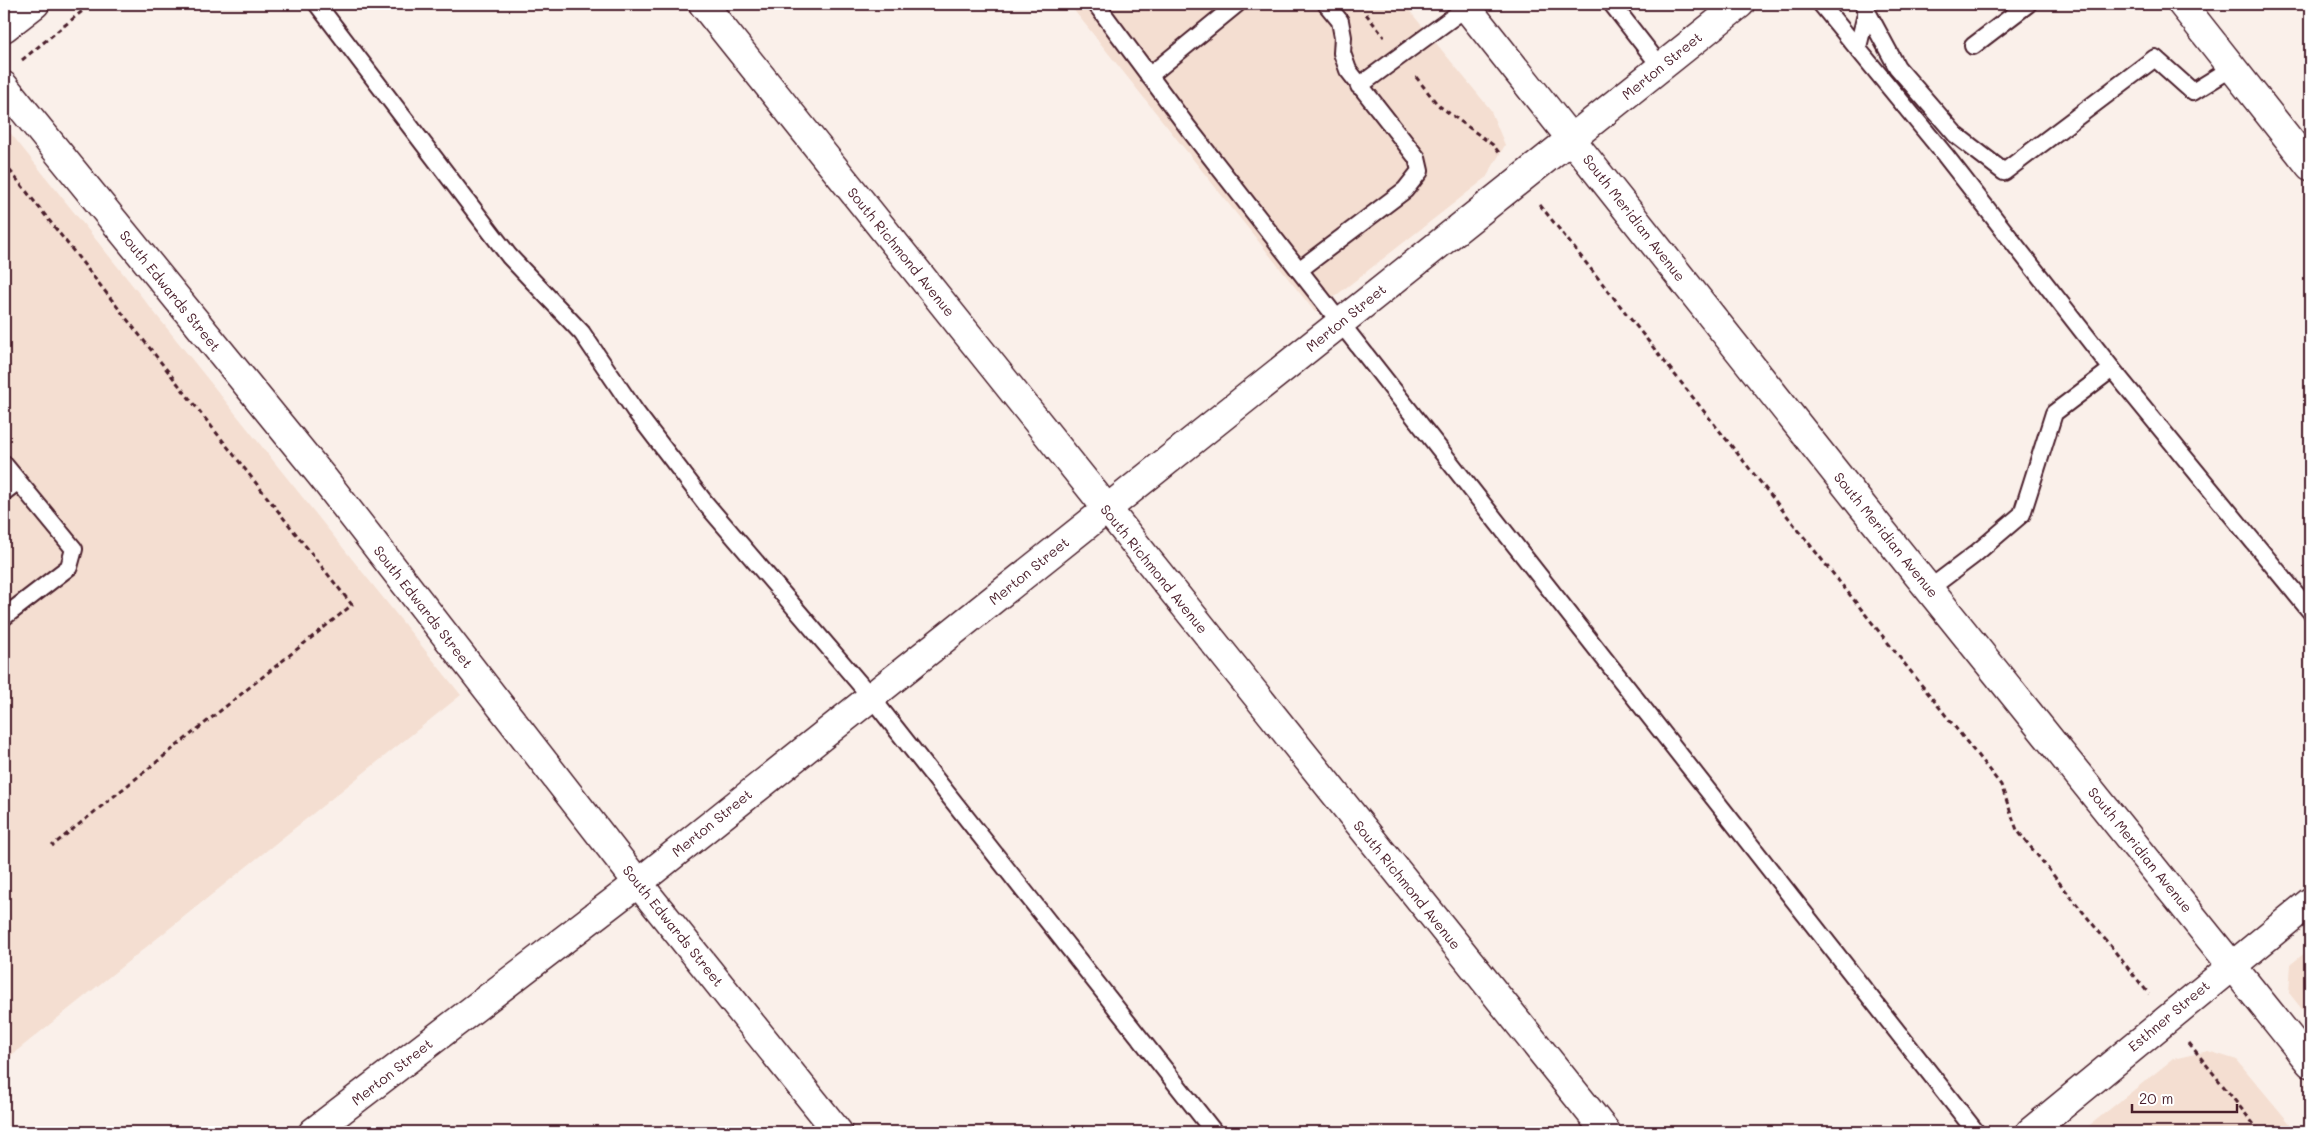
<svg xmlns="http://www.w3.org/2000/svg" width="2314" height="1136" font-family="Mali,sans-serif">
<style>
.built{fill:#f4ded1}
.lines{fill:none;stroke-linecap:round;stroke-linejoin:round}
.service-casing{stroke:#4a1f2b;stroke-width:20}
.minor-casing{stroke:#4a1f2b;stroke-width:31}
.secondary-casing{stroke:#4a1f2b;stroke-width:31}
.path{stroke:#4a1f2b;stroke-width:3;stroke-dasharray:5 4;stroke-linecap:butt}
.service{stroke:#fff;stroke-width:16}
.minor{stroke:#fff;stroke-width:28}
.secondary{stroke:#fff;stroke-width:28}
.labels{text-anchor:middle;stroke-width:4;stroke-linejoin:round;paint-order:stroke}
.street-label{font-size:14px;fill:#4a1f2b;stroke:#fff}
</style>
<rect width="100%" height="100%" fill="#faf0ea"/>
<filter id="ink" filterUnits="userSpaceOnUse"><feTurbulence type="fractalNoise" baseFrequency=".02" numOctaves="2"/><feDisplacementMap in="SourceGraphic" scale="10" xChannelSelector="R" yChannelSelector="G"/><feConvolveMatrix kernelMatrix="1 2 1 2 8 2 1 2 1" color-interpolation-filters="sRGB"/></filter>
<g filter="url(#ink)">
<!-- built -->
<g class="built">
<path d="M1069 4H1404L1490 109 1505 145 1486 178 1315 312Z"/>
<path d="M4 125 461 695 4 1061Z"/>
<path d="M2310 949V1019L2289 993 2291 964Z"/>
<path d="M2208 1051 2237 1060 2297 1132H2081L2173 1059Z"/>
</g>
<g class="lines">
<!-- service casing -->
<g class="service-casing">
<g id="service">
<path d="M317 4 509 256 582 333 635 411 706 504 871 697 1214 1132"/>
<path d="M1096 4 1189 129 1299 270 1976 1132"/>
<path d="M1612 4 1661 67"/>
<path d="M1821 4 1945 155 2112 369 2310 611"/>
<path d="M1863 4 1897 67 1956 135 2004 172 2155 58 2193 92 2232 68"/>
<path d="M1973 46 2028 4"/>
<path d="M1858 47 1867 10"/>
<path d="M1149 76 1237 4"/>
<path d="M1359 86 1467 7"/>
<path d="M1299 270 1405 190 1420 171 1417 158 1348 70 1342 53 1343 37 1340 21 1326 4"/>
<path d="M4 464 74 549 69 567 4 617"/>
<path d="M4 492 17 482"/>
<path d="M1929 589 1974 555 2022 514 2054 413 2112 369"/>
</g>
</g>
<!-- minor casing -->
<g class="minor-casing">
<g id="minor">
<path d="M703 4 1606 1132"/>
<path d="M2182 4 2310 166"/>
<path d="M4 28 35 4"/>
<path d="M4 86 324 479 638 883 838 1132"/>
<path d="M313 1132 638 883 1740 4"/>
<path d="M2030 1132 2310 902"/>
</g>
</g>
<!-- secondary casing -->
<g class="secondary-casing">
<path id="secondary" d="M1464 4 1863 507 2310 1063"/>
</g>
<!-- path -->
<g class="path">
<path d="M1366 14 1384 37"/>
<path d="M22 60 91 4"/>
<path d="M1416 77 1438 105 1493 145 1501 155"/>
<path d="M4 163 352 605 52 846"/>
<path d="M1540 205 2001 785 2017 830 2149 994"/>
<path d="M2189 1043 2260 1132"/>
</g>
<!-- service -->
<use href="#service" class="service"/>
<!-- minor -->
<use href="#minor" class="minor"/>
<!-- secondary -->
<use href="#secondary" class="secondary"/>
</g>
</g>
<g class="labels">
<!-- street labels -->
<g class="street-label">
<text transform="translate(1662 66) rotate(-39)" y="5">Merton Street</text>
<text transform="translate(1634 218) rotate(52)" y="5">South Meridian Avenue</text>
<text transform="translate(901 252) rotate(51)" y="5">South Richmond Avenue</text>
<text transform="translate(170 291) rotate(51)" y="5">South Edwards Street</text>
<text transform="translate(1346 318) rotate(-39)" y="5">Merton Street</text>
<text transform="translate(1886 535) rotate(51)" y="5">South Meridian Avenue</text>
<text transform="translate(1154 569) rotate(51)" y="5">South Richmond Avenue</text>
<text transform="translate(1029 571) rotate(-39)" y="5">Merton Street</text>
<text transform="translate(423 607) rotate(52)" y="5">South Edwards Street</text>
<text transform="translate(712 823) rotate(-39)" y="5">Merton Street</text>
<text transform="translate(2140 850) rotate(51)" y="5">South Meridian Avenue</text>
<text transform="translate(1407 885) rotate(51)" y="5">South Richmond Avenue</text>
<text transform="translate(673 926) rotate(51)" y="5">South Edwards Street</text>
<text transform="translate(2169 1016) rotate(-40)" y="5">Esthner Street</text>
<text transform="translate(392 1072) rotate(-38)" y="5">Merton Street</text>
</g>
</g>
<!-- margin -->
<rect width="2314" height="1136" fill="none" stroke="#fff" stroke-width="20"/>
<rect x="10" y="10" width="2294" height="1116" fill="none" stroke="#4a1f2b" stroke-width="2" filter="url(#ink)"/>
<!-- scale -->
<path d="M2132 1104v8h105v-8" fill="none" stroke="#4a1f2b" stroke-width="2.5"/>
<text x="2139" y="1104" font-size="15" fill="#4a1f2b" stroke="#ffffff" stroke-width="4" paint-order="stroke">20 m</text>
</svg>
